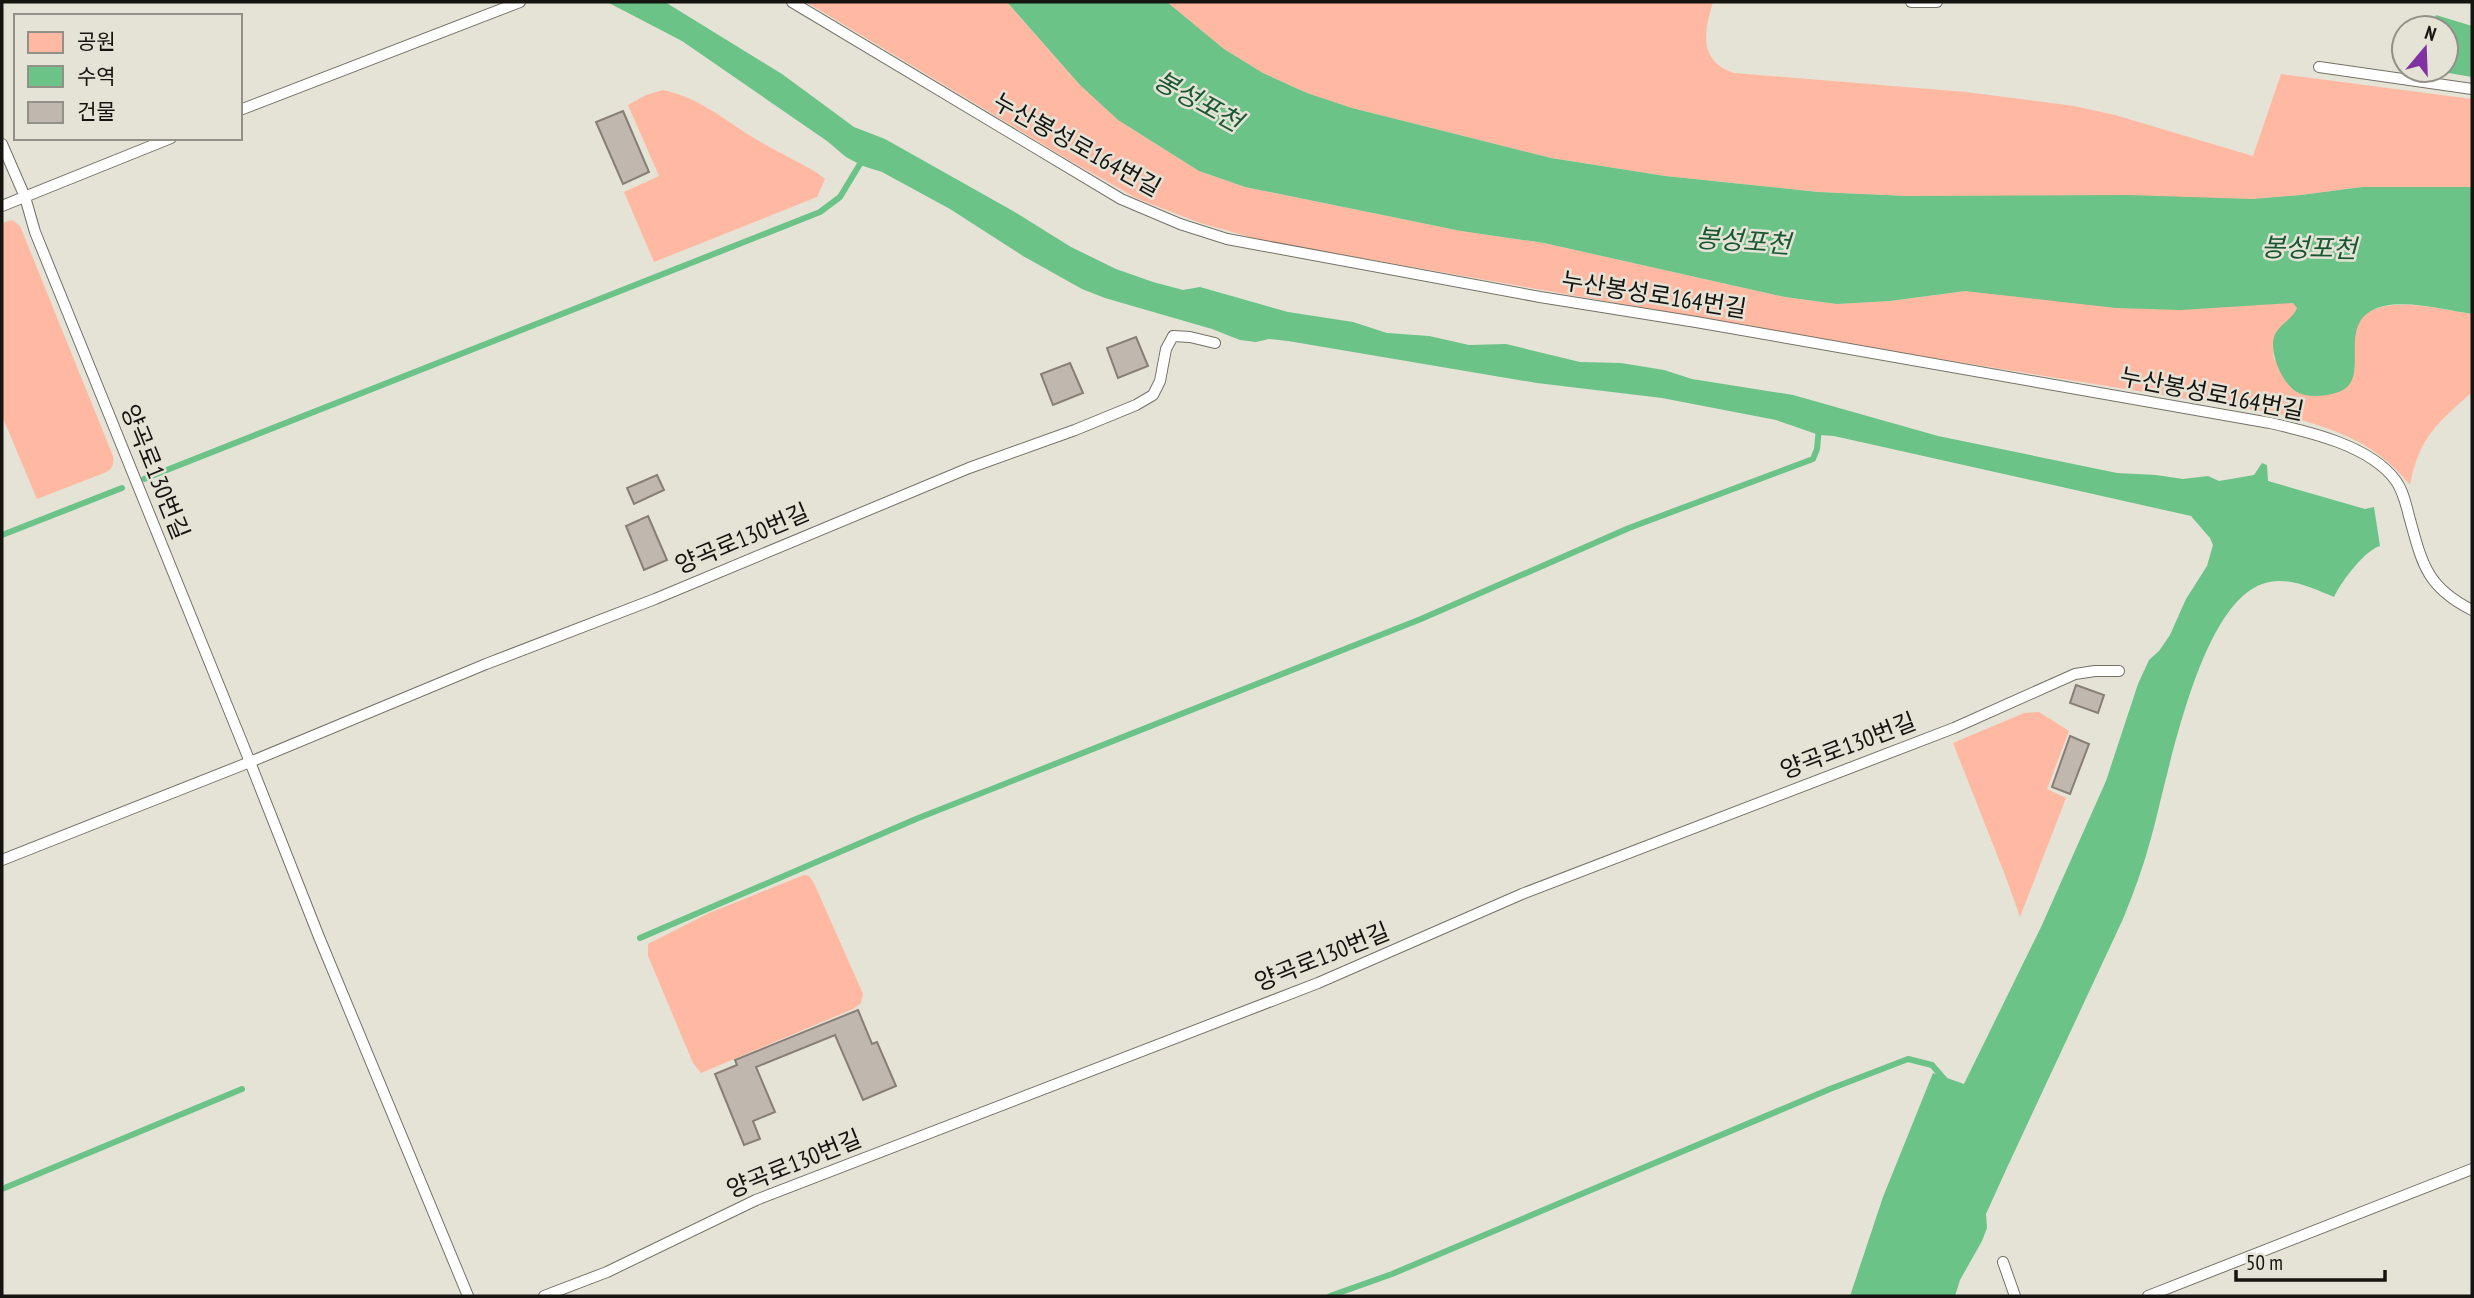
<svg xmlns="http://www.w3.org/2000/svg" width="2474" height="1298" font-family="'PT Sans Narrow','Noto Sans KR',sans-serif">
<style>
.green{fill:#ffb9a2}
.water{fill:#6bc387}
.lines{fill:none;stroke-linecap:round;stroke-linejoin:round}
.stream{stroke:#6bc387;stroke-width:6}
.building{fill:#c0b7ae;stroke:#877e75;stroke-width:2}
.lane-casing{stroke:#747267;stroke-width:12}
.lane{stroke:#fff;stroke-width:10}
.labels{text-anchor:middle;stroke-width:5;stroke-linejoin:round;paint-order:stroke}
.street-label{font-size:24px;fill:#151410;stroke:#e5e2d6}
.water-label{font-size:26px;font-style:italic;fill:#175831;stroke:#e5e2d6}
</style>
<rect width="100%" height="100%" fill="#e5e2d6"/>
<!-- green -->
<g class="green">
<path d="M806 2H1007L1080 85 1118 120 1199 171 1245 187 1461 231 1544 243 1785 297 1837 304 1890 301 1965 291 2293 303 2297 308C2287 331 2269 328 2274 360L2355 369C2355 355 2352 339 2358 325 2373 290 2443 310 2472 314V392C2437 424 2419 437 2410 485 2374 440 2329 427 2274 413L1878 349 1264 241 1200 223 1138 199 1069 160Z"/>
<path d="M1167 2H1713C1704 32 1698 61 1734 73L1966 92 2074 106 2115 115 2253 156 2281 74 2472 99V187H2362L2301 195 2252 199 1905 196 1818 192 1665 176 1551 158 1352 108 1307 93 1263 73 1224 49Z"/>
<path d="M663 90C697 97 721 117 749 135 770 148 793 159 816 172L825 179 817 197 654 262 624 192 659 176 628 105 646 95Z"/>
<path d="M12 220 20 226 113 456C114 465 113 469 104 473L37 499 2 416V223Z"/>
<path d="M2039 712 2069 731 2047 789 2066 798 2020 917 2005 875 1953 743 2024 713Z"/>
<path d="M804 875 809 876 814 883 863 994 861 1003 853 1009 701 1073 693 1063 648 956V944L709 913Z"/>
</g>
<!-- water -->
<g class="water">
<path d="M607 2H665L782 74 854 127 885 139 1013 211 1071 247 1116 269 1153 282 1183 290 1200 287 1288 312 1353 322 1387 333 1429 336 1469 345 1506 344 1580 362 1621 363 1664 370 1692 379 1793 395 1938 436 2117 473 2156 475 2183 479 2208 476 2219 481 2254 475 2262 463 2267 465 2268 481 2365 509 2374 507 2380 546C2365 550 2341 582 2334 597 2312 588 2286 575 2262 584 2198 607 2168 778 2151 838 2144 865 2134 892 2123 919L2005 1172 1986 1214 1987 1228 1982 1241 1960 1280 1955 1296H1850L1883 1197 1933 1073 1964 1084 2042 925 2106 781 2138 684 2149 660 2159 651 2170 635 2186 599 2207 566 2213 545 2210 538 2191 516 1834 436 1819 435 1776 420 1662 398 1537 383 1288 341 1269 339 1256 342 1240 340 1212 329 1105 298 1082 289 1023 256 950 209 882 172 863 166 846 157 827 141 682 41Z"/>
<path d="M1007 2H1167L1224 49 1263 73 1307 93 1352 108 1551 158 1665 176 1818 192 1905 196 2127 195 2252 199 2301 195 2362 187H2472V314C2445 310 2396 296 2371 311 2339 329 2370 378 2341 391 2331 396 2309 398 2299 393 2283 386 2269 353 2274 337 2278 325 2292 320 2297 308L2293 303 2181 310 2116 308 1965 291 1890 301 1837 304 1785 297 1544 243 1461 231 1245 187 1199 171 1118 120 1080 85Z"/>
<path d="M2436 15 2472 26V77L2431 70H2446V28H2432Z"/>
</g>
<g class="lines">
<!-- stream -->
<g class="stream">
<path d="M144 479 820 212 840 197 863 159"/>
<path d="M2 535 122 488"/>
<path d="M640 938 916 819 1421 619 1629 528 1813 459 1817 449 1819 427"/>
<path d="M2 1189 242 1089"/>
<path d="M1330 1296 1392 1274 1830 1089 1908 1059 1932 1065 1945 1080"/>
</g>
</g>
<!-- building -->
<g class="building">
<path d="M623 111 649 172 623 184 596 122Z"/>
<path d="M1136 337 1148 366 1118 378 1107 348Z"/>
<path d="M1070 363 1083 393 1053 405 1041 374Z"/>
<path d="M657 475 664 490 634 504 627 488Z"/>
<path d="M648 516 667 560 644 570 626 526Z"/>
<path d="M2076 685 2104 695 2098 713 2070 703Z"/>
<path d="M2070 736 2089 744 2070 794 2052 787Z"/>
<path d="M858 1010 872 1044 877 1042 896 1086 863 1100 835 1035 756 1067 775 1112 753 1121 760 1139 744 1145 715 1074 737 1065 735 1060Z"/>
</g>
<g class="lines">
<!-- lane casing -->
<g class="lane-casing">
<g id="lane">
<path d="M792 2 1121 199 1180 224 1227 239 1540 297 1696 322 2270 423C2310 432 2371 446 2396 481 2403 491 2406 504 2409 516 2422 563 2426 587 2472 610"/>
<path d="M1911 2H1937"/>
<path d="M2319 67 2472 89"/>
<path d="M240 110 520 2"/>
<path d="M2 144 25 197 35 232 250 762 319 937 468 1296"/>
<path d="M2 206 171 138"/>
<path d="M2 860 250 762 486 664 655 599 969 468 1075 430 1136 405 1153 395 1160 381 1166 349 1173 336 1190 337 1215 343"/>
<path d="M2003 1262 2015 1296"/>
<path d="M544 1296 607 1272 756 1200 1318 983 1522 894 1954 728 2075 674 2095 671H2119"/>
<path d="M2148 1296 2472 1169"/>
</g>
</g>
<!-- lane -->
<use href="#lane" class="lane"/>
</g>
<g class="labels">
<!-- street labels -->
<g class="street-label">
<text transform="translate(1077 145) rotate(29)" y="8">누산봉성로164번길</text>
<text transform="translate(1654 295) rotate(9)" y="8">누산봉성로164번길</text>
<text transform="translate(2212 394) rotate(11)" y="8">누산봉성로164번길</text>
<text transform="translate(155 472) rotate(68)" y="8">양곡로130번길</text>
<text transform="translate(742 539) rotate(-23)" y="8">양곡로130번길</text>
<text transform="translate(1848 746) rotate(-21)" y="8">양곡로130번길</text>
<text transform="translate(1322 957) rotate(-22)" y="8">양곡로130번길</text>
<text transform="translate(794 1164) rotate(-22)" y="8">양곡로130번길</text>
</g>
<!-- water labels -->
<g class="water-label">
<text transform="translate(1198 101) rotate(29)" y="9">봉성포천</text>
<text transform="translate(1743 241) rotate(4)" y="9">봉성포천</text>
<text transform="translate(2309 248) rotate(1)" y="9">봉성포천</text>
</g>
</g>
<!-- border -->
<rect width="2474" height="1298" fill="none" stroke="#151410" stroke-width="7"/>
<!-- legend -->
<rect x="14" y="14" width="228" height="126" fill="#e5e2d6" stroke="#929087" stroke-width="2"/>
<rect x="28" y="32" width="35" height="21" fill="#ffb9a2" stroke="#929087" stroke-width="2"/>
<text x="77" y="49" font-size="21" fill="#151410">공원</text>
<rect x="28" y="66" width="35" height="21" fill="#6bc387" stroke="#929087" stroke-width="2"/>
<text x="77" y="84" font-size="21" fill="#151410">수역</text>
<rect x="28" y="102" width="35" height="21" fill="#c0b7ae" stroke="#929087" stroke-width="2"/>
<text x="77" y="119" font-size="21" fill="#151410">건물</text>
<!-- north arrow -->
<g transform="translate(2425 49) rotate(19)"><circle r="33" fill="#e5e2d6" stroke="#929087" stroke-width="2"/>
<path d="M0-5L12 26L0 18L-12 26Z" fill="#8032a2"/>
<text y="-10" font-size="19" font-weight="bold" text-anchor="middle" fill="#151410">N</text>
</g>
<!-- scale -->
<path d="M2236 1270v10h149v-10" fill="none" stroke="#151410" stroke-width="3.5"/>
<text x="2246" y="1270" font-size="21" fill="#151410" stroke="#e5e2d6" stroke-width="5" paint-order="stroke">50 m</text>
</svg>
